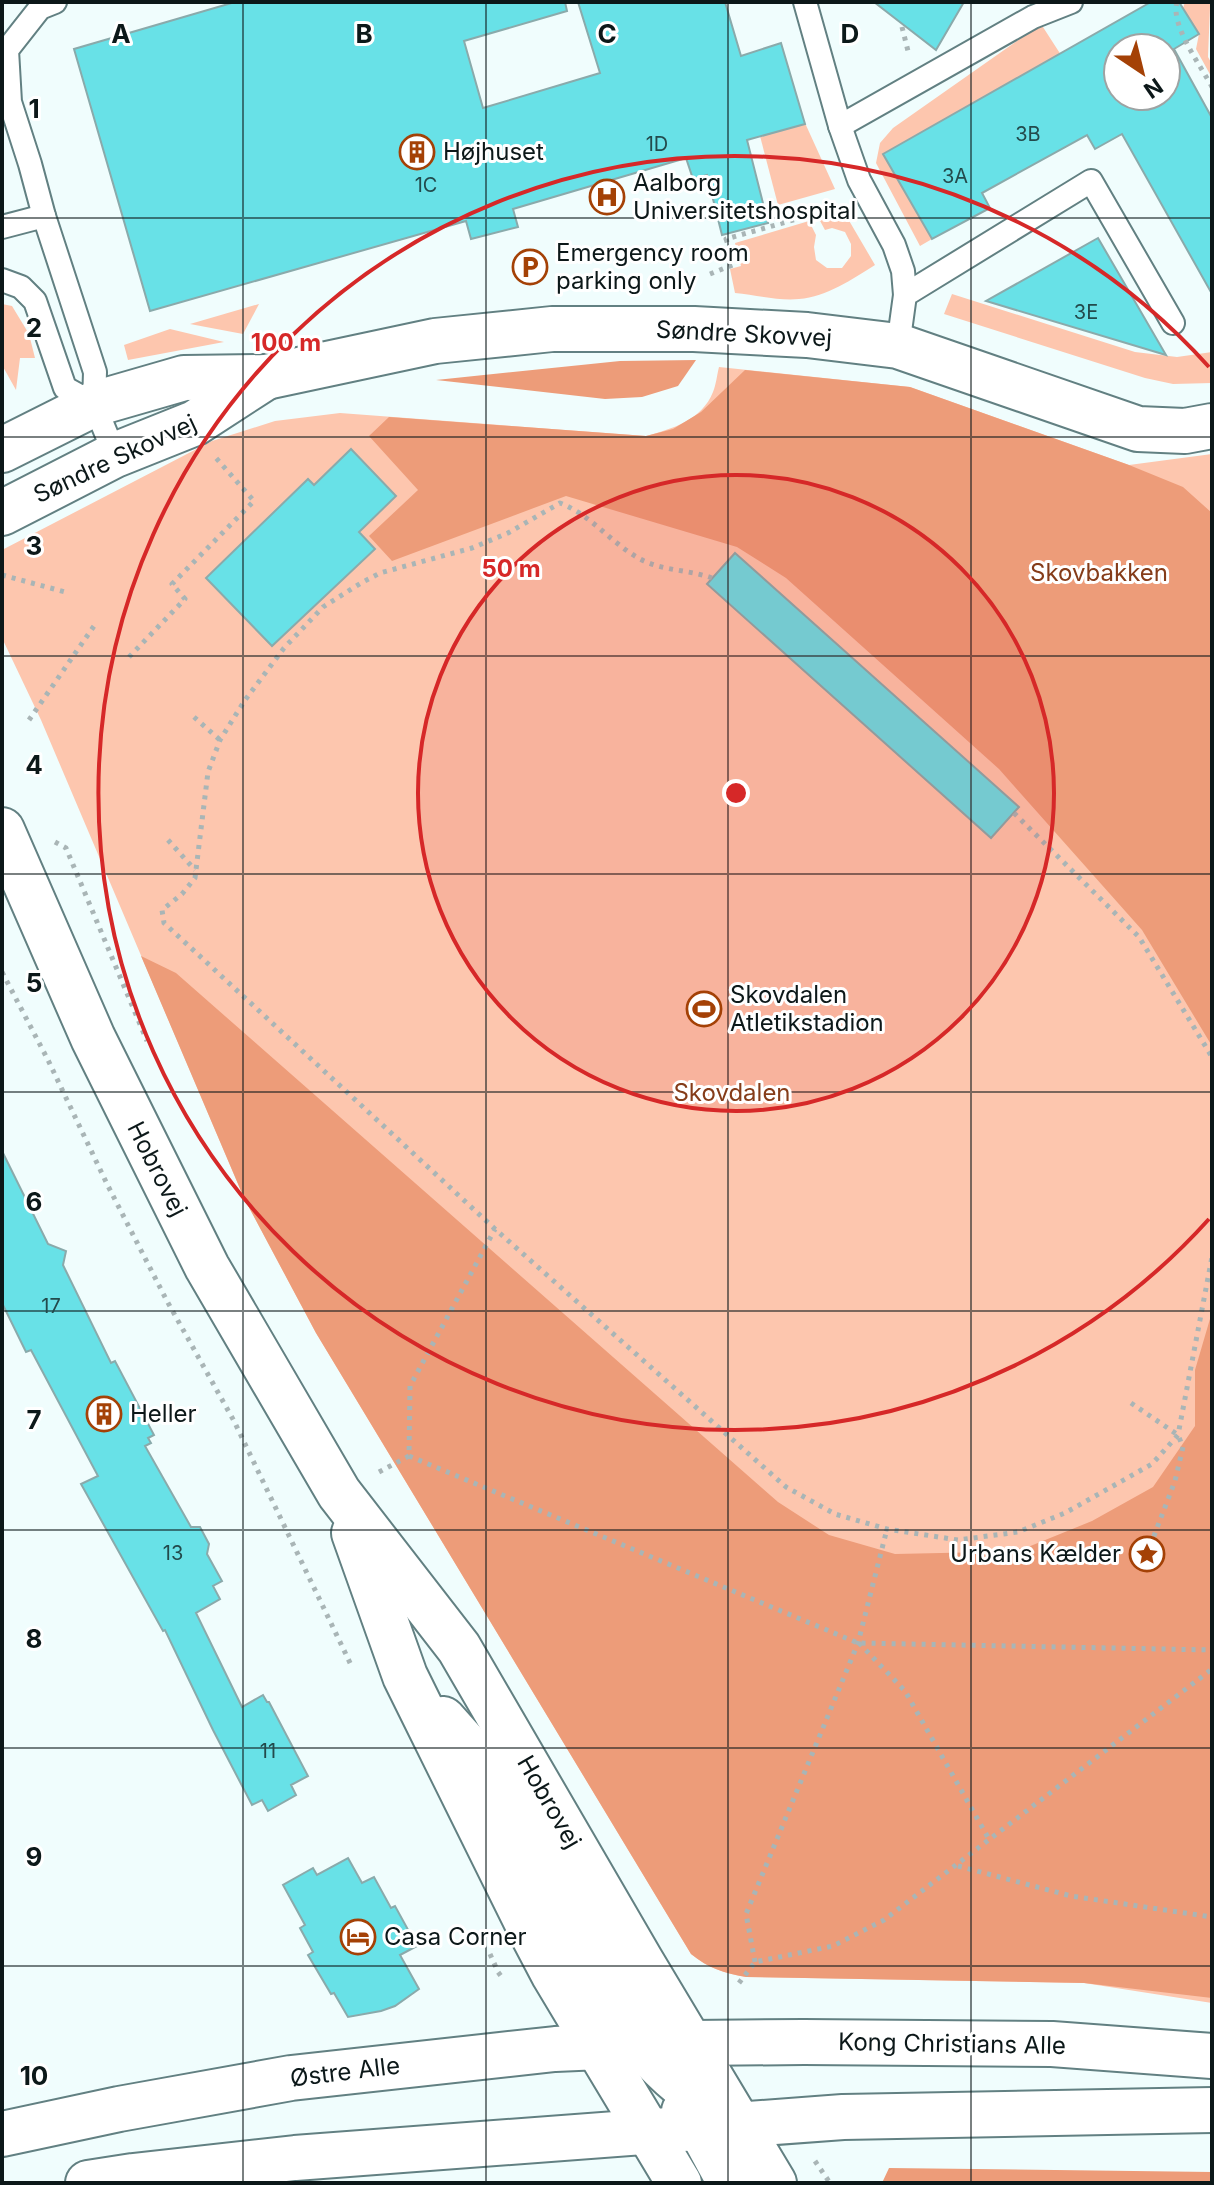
<svg xmlns="http://www.w3.org/2000/svg" width="1214" height="2185" font-family="Inter,sans-serif">
<style>
.green{fill:#fdc6ae}
.forest{fill:#ed9c79}
.building{fill:#68e1e7;stroke:#8aaaab;stroke-width:2;fill-rule:evenodd}
.lines{fill:none;stroke-linecap:round;stroke-linejoin:round}
.lane-casing{stroke:#628082;stroke-width:26}
.street-casing{stroke:#628082;stroke-width:48}
.secondary-casing{stroke:#628082;stroke-width:48}
.path{stroke:#a9b5b6;stroke-width:5;stroke-dasharray:4 6;stroke-linecap:butt}
.lane{stroke:#fff;stroke-width:22}
.street{stroke:#fff;stroke-width:44}
.secondary{stroke:#fff;stroke-width:44}
.grid{fill:none;stroke:#0c1819;stroke-width:2;stroke-opacity:0.55}
.ring{fill:none;stroke:#d62828;stroke-width:4}
.labels{text-anchor:middle;stroke-width:6;stroke-linejoin:round;paint-order:stroke}
.number-label{font-size:20px;fill:#234a4c}
.poi-label{font-size:24px;fill:#0c1819;stroke:#fff;text-anchor:start}
.street-label{font-size:24px;fill:#0c1819;stroke:#fff}
.park-label{font-size:24px;fill:#853c19;stroke:#fff}
.grid-label{font-size:26px;text-anchor:middle;font-weight:bold;fill:#0c1819;stroke:#fff;stroke-width:6;stroke-linejoin:round;paint-order:stroke}
.centre{fill:#d62828;stroke:#fff;stroke-width:4}
.ring-label{font-size:24px;text-anchor:middle;font-weight:bold;fill:#d62828;stroke:#fff;stroke-width:6;stroke-linejoin:round;paint-order:stroke}
</style>
<rect width="100%" height="100%" fill="#f0fdfd"/>
<!-- green -->
<g class="green">
<path d="M1185 2H1212L1210 7 1208 57 1212 64V78L1196 49 1199 34 1183 8Z"/>
<path d="M1041 24 1061 55 884 154 932 239 920 246 876 163 880 143 893 128Z"/>
<path d="M805 123 835 189 778 205 760 136Z"/>
<path d="M844 212 875 265C852 279 827 297 799 299 779 301 756 295 735 293L730 269 741 266 735 243 809 221 816 235 814 247 816 260 827 268H842L851 256V244L845 232 832 228 825 230 819 219Z"/>
<path d="M952 294 1135 352 1177 357 1212 352V383L1173 384 1145 378 944 314Z"/>
<path d="M2 304 12 306 29 334 35 358H20L16 390 2 365Z"/>
<path d="M259 304 243 334 190 324Z"/>
<path d="M170 329 224 342 128 360 124 345Z"/>
<path d="M719 367 910 387 1129 465 1212 454V2003L1084 1983 746 1977C724 1973 708 1968 691 1954L316 1333 244 1198 41 720 2 638V550L212 441 275 421 340 413 646 436C672 429 702 420 713 392 716 385 717 375 719 367Z"/>
</g>
<!-- forest -->
<g class="forest">
<path d="M696 360 678 386 642 397 605 399 436 380 620 361Z"/>
<path d="M745 370 910 387 1129 465 1183 487 1212 513V1046L1142 930 999 769 786 578 737 547 566 496 392 561 369 536 418 490 369 436 389 417 646 436 673 429 701 412Z"/>
<path d="M141 956 176 973 778 1502 829 1535 895 1554 987 1552 1028 1547 1092 1521 1153 1487 1195 1426V1370L1212 1312V1998L1084 1983 746 1977C724 1973 708 1968 691 1954L316 1333 244 1198Z"/>
<path d="M889 2168 1212 2172V2183H882Z"/>
</g>
<!-- building -->
<g class="building">
<path d="M235 2H565L567 11 464 41 483 108 600 73 578 2H725L741 56 781 43 805 124 747 140 768 223 722 235 707 175 693 179 686 158 513 209 518 227 471 239 466 221 150 311 74 49Z"/>
<path d="M874 2H964L936 50Z"/>
<path d="M1151 2H1179L1199 34 1174 49 1212 118V294L1122 134 1095 149 1087 135 982 193 990 208 932 239 883 154ZM1118 48H1166V96H1118Z"/>
<path d="M1098 238 1166 355 986 301Z"/>
<path d="M351 449 396 496 359 532 375 549 272 646 206 578 308 479 314 485Z"/>
<path d="M735 553 1019 807 991 838 707 584Z"/>
<path d="M2 1151 48 1244 66 1251 63 1265 111 1363 115 1361 154 1435 148 1438 151 1443 145 1446 191 1527H200L209 1544 207 1554 222 1581 213 1586 220 1599 196 1613 242 1707 263 1695 267 1702H269L308 1776 291 1785 296 1795 268 1811 262 1800 252 1805 213 1730 165 1630 163 1631 81 1484 98 1476 31 1350 26 1352 2 1303Z"/>
<path d="M348 1858 362 1883 374 1877 391 1908 395 1906 417 1946 400 1955 419 1989 395 2006 381 2011 348 2017 334 1993 331 1994 308 1955 313 1952 300 1928 305 1925 283 1885 313 1868 317 1875Z"/>
</g>
<g class="lines">
<!-- lane casing -->
<g class="lane-casing">
<g id="lane">
<path d="M55 2 40 8 7 50 10 102 30 164 44 216 95 372 94 404 115 455"/>
<path d="M805 2 840 126 859 180 894 245 903 271 905 295"/>
<path d="M840 126 1033 17 1071 2"/>
<path d="M2 227 44 216"/>
<path d="M2 280 21 287 35 301 65 388 94 404"/>
<path d="M898 346 905 295 1091 181 1173 323"/>
</g>
</g>
<!-- street casing -->
<g class="street-casing">
<g id="street">
<path d="M2 450 94 404 184 378 266 377 435 341 552 329H694L807 335 898 346 1138 429 1185 431 1212 426"/>
<path d="M2 513 115 455 195 423 266 377"/>
</g>
</g>
<!-- secondary casing -->
<g class="secondary-casing">
<g id="secondary">
<path d="M2 830 93 1038 207 1267 339 1493 459 1648 641 1961 774 2183"/>
<path d="M354 1533 405 1676 534 1937 554 1975 679 2183"/>
<path d="M443 1719 484 1765 642 2046C669 2077 692 2095 727 2117"/>
<path d="M684 2111 700 2128 730 2183"/>
<path d="M2 2134 119 2109 291 2078 555 2049 692 2043 804 2042 1052 2044 1212 2056"/>
<path d="M88 2183 133 2176 295 2158 843 2117 1212 2110"/>
</g>
</g>
<!-- path -->
<g class="path">
<path d="M1177 2C1170 25 1201 66 1212 87"/>
<path d="M902 27 908 51"/>
<path d="M710 274 735 264 726 239 836 208"/>
<path d="M2 575 69 593"/>
<path d="M712 578C690 570 666 571 644 561 613 546 592 515 560 503L508 533 472 548 380 573 361 583 323 607 284 648 245 700 220 740 208 772 195 878 182 894 162 910 164 923 495 1229 786 1487 835 1514 887 1529 958 1540 1018 1532 1065 1513 1152 1464 1178 1435 1212 1257"/>
<path d="M129 657 185 599 172 584 254 501 216 458"/>
<path d="M194 717 220 740"/>
<path d="M29 720 94 626"/>
<path d="M1014 813 1139 937 1212 1057"/>
<path d="M168 840 195 870"/>
<path d="M55 842 66 848 147 1041"/>
<path d="M2 972 48 1060 107 1184 167 1301 234 1421 352 1667"/>
<path d="M1131 1403 1178 1435 1183 1447 1175 1481 1147 1554"/>
<path d="M409 1456 858 1643 1212 1650"/>
<path d="M379 1472 409 1456 410 1386 495 1229"/>
<path d="M859 1643 905 1691 990 1841"/>
<path d="M958 1866 1071 1896 1212 1917"/>
<path d="M490 1954 498 1972 504 1980"/>
<path d="M755 1962 746 1914 858 1643 887 1529"/>
<path d="M739 1983 755 1962 833 1946 884 1920 1212 1669"/>
<path d="M815 2161 830 2183"/>
</g>
<!-- lane -->
<use href="#lane" class="lane"/>
<!-- street -->
<use href="#street" class="street"/>
<!-- secondary -->
<use href="#secondary" class="secondary"/>
</g>
<!-- grid -->
<path class="grid" d="M243 2V2183M486 2V2183M728 2V2183M971 2V2183M2 218H1212M2 437H1212M2 656H1212M2 874H1212M2 1092H1212M2 1311H1212M2 1530H1212M2 1748H1212M2 1966H1212"/>
<!-- distance rings -->
<circle cx="736" cy="793" r="318" fill="#d62828" fill-opacity=".12"/>
<g class="ring">
<circle cx="736" cy="793" r="318"/>
<path d="M1209 1219A637 637 0 1 1 1209 367"/>
</g>
<!-- icons -->
<defs>
<g id="building-ring" transform="scale(1.8)"><circle r="9.5" fill="#fff" stroke="#a44106" stroke-width="1.5"/><path d="M-4-6H4V6H1V3H-1V6H-4ZM-2.5-4.3h1.7v1.8h-1.7ZM.8-4.3h1.7v1.8H.8ZM-2.5-1h1.7V.8h-1.7ZM.8-1h1.7V.8H.8Z" fill="#a44106"/></g>
<g id="hospital-ring" transform="scale(1.8)"><circle r="9.5" fill="#fff" stroke="#a44106" stroke-width="1.5"/><path d="M-5-5h3v3.5h4V-5h3V5h-3V1.5h-4V5h-3Z" fill="#a44106"/></g>
<g id="parking-ring" transform="scale(1.8)"><circle r="9.5" fill="#fff" stroke="#a44106" stroke-width="1.5"/><path d="M-3.5-5.5H1a3.5 3.5 0 0 1 0 7H-1V5.5H-3.5ZM-1-3.4V-.6H.8a1.4 1.4 0 0 0 0-2.8Z" fill="#a44106"/></g>
<g id="stadium-ring" transform="scale(1.8)"><circle r="9.5" fill="#fff" stroke="#a44106" stroke-width="1.5"/><path d="M0-5a6.5 5 0 1 0 0 10a6.5 5 0 1 0 0-10ZM-3.5-1.8h7v3.6h-7Z" fill="#a44106"/></g>
<g id="sight-ring" transform="scale(1.8)"><circle r="9.5" fill="#fff" stroke="#a44106" stroke-width="1.5"/><path d="M0-6L1.8-2.2L6-1.7L2.9 1.2L3.7 5.4L0 3.3L-3.7 5.4L-2.9 1.2L-6-1.7L-1.8-2.2Z" fill="#a44106"/></g>
<g id="hotel-ring" transform="scale(1.8)"><circle r="9.5" fill="#fff" stroke="#a44106" stroke-width="1.5"/><path d="M-6-4.5h1.5V1H6V5H4.5V3h-9V5H-6ZM-4 0a1.8 1.8 0 1 1 3.6 0ZM.5 0V-2.5h3Q6-2.5 6 0Z" fill="#a44106"/></g>
</defs>
<g fill-rule="evenodd">
<use href="#building-ring" x="417" y="152"/>
<use href="#hospital-ring" x="607" y="197"/>
<use href="#parking-ring" x="530" y="267"/>
<use href="#stadium-ring" x="704" y="1009"/>
<use href="#building-ring" x="104" y="1414"/>
<use href="#sight-ring" x="1147" y="1554"/>
<use href="#hotel-ring" x="358" y="1937"/>
</g>
<g class="labels">
<!-- number labels -->
<g class="number-label">
<text x="1028" y="141">3B</text>
<text x="657" y="151">1D</text>
<text x="955" y="183">3A</text>
<text x="426" y="192">1C</text>
<text x="1086" y="319">3E</text>
<text x="51" y="1313">17</text>
<text x="173" y="1560">13</text>
<text x="268" y="1758">11</text>
</g>
<!-- poi labels -->
<g class="poi-label">
<text x="443" y="160">Højhuset</text>
<text x="633" y="191">Aalborg<tspan x="633" dy="28">Universitetshospital</tspan></text>
<text x="556" y="261">Emergency room<tspan x="556" dy="28">parking only</tspan></text>
<text x="730" y="1003">Skovdalen<tspan x="730" dy="28">Atletikstadion</tspan></text>
<text x="130" y="1422">Heller</text>
<text x="1121" y="1562" text-anchor="end">Urbans Kælder</text>
<text x="384" y="1945">Casa Corner</text>
</g>
<!-- street labels -->
<g class="street-label">
<text transform="translate(744 334) rotate(3)" y="8">Søndre Skovvej</text>
<text transform="translate(115 459) rotate(-25)" y="8">Søndre Skovvej</text>
<text transform="translate(157 1169) rotate(63)" y="8">Hobrovej</text>
<text transform="translate(549 1802) rotate(60)" y="8">Hobrovej</text>
<text transform="translate(952 2044) rotate(1)" y="8">Kong Christians Alle</text>
<text transform="translate(345 2072) rotate(-7)" y="8">Østre Alle</text>
</g>
<!-- park labels -->
<g class="park-label">
<text x="1099" y="581">Skovbakken</text>
<text x="732" y="1101">Skovdalen</text>
</g>
</g>
<g class="grid-label">
<text x="121" y="43">A</text>
<text x="364" y="43">B</text>
<text x="607" y="43">C</text>
<text x="850" y="43">D</text>
<text x="34" y="118">1</text>
<text x="34" y="337">2</text>
<text x="34" y="555">3</text>
<text x="34" y="774">4</text>
<text x="34" y="992">5</text>
<text x="34" y="1211">6</text>
<text x="34" y="1429">7</text>
<text x="34" y="1648">8</text>
<text x="34" y="1866">9</text>
<text x="34" y="2085">10</text>
</g>
<circle cx="736" cy="793" r="12" class="centre"/>
<g class="ring-label">
<text x="286" y="351">100 m</text>
<text x="511" y="577">50 m</text>
</g>
<!-- border -->
<rect width="1214" height="2185" fill="none" stroke="#0c1819" stroke-width="8"/>
<!-- north arrow -->
<g transform="translate(1142 72) rotate(145)"><circle r="38" fill="#ffffff" stroke="#9ea3a3" stroke-width="2"/>
<path d="M0-6L14 30L0 20L-14 30Z" fill="#a44106"/>
<text y="-12" font-size="22" font-weight="bold" text-anchor="middle" fill="#0c1819">N</text>
</g>
</svg>
